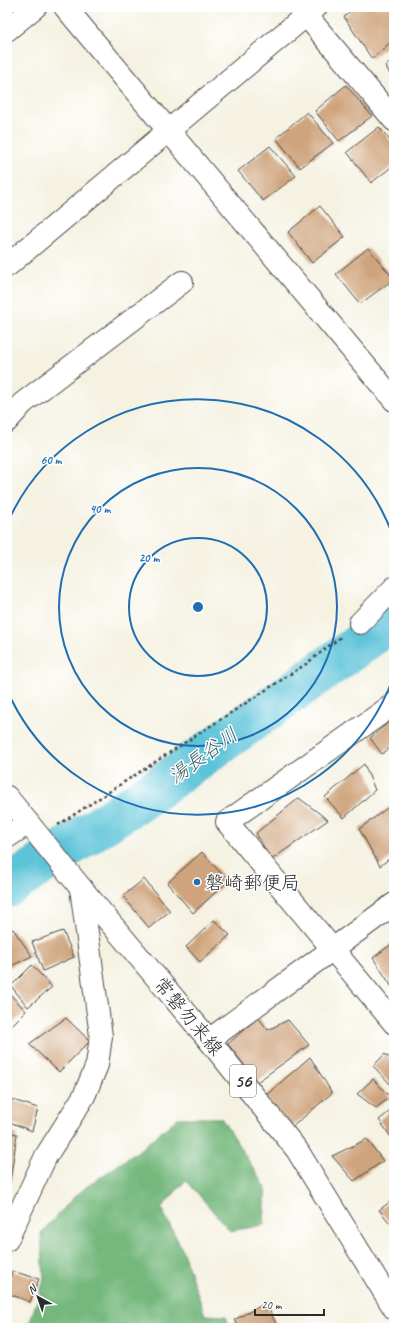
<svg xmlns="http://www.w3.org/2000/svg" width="401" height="1335" font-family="Caveat,'Klee One',sans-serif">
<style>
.forest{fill:#74b87d;stroke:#507254}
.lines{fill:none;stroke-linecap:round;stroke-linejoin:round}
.river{stroke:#5bc3d8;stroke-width:42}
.building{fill:#cfa47d}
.minor-casing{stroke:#494946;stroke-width:24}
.major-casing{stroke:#494946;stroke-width:24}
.path{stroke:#494946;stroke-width:2.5;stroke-dasharray:3 3;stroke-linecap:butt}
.minor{stroke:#fff;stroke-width:22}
.major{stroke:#fff;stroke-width:22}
.ring{fill:none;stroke:#1f6fb2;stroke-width:2}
.poi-dot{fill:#1f6fb2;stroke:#fff;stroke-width:1.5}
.labels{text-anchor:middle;stroke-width:3;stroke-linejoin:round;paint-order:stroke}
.shield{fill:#fff;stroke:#6b6b6b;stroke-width:1}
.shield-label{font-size:18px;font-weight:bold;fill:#2b2b2b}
.poi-label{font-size:19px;fill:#2b2b2b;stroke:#fff;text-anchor:start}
.street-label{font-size:19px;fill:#2b2b2b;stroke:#fff}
.water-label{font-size:20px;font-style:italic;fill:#3c6068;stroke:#fff}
.centre{fill:#1f6fb2;stroke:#fff;stroke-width:2}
.ring-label{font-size:12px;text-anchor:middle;font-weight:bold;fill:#1f6fb2;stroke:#fff;stroke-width:3;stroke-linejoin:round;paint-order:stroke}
</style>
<rect width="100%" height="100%" fill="#fff"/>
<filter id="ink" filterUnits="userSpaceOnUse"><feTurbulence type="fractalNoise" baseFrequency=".025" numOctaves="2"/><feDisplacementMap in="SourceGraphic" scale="8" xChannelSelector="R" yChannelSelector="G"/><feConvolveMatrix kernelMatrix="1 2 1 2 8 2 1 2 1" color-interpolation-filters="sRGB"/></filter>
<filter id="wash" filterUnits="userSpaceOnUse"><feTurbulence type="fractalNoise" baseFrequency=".012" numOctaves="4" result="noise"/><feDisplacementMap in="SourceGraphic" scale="16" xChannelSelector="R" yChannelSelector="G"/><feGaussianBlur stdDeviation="0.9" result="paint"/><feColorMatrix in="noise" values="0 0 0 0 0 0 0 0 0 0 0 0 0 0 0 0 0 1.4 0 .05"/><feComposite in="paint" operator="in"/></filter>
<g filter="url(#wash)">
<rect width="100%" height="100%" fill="#f5f2e2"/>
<!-- forest -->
<path class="forest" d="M178 1118H221L266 1188 264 1225 230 1231 186 1180 161 1208 181 1247 205 1315 226 1316 230 1328H22L30 1321 44 1280 41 1233 79 1192 137 1152Z"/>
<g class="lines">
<!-- river -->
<path class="river" d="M7 887 146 796 363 642 394 618"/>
</g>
<g id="blocks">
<!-- building -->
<g class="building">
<path d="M355 7H394V39L372 59 344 17Z"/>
<path d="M394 57V83L386 66Z"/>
<path d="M346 85 372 116 339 141 315 111Z"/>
<path d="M307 112 333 143 300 168 276 138Z"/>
<path d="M379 127 394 145V165L371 183 347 152Z"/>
<path d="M270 146 296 176 263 201 238 171Z"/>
<path d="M320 206 345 237 312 263 288 232Z"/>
<path d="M368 248 394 279 360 304 336 274Z"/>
<path d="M394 718V745L382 754 370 738Z"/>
<path d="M364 764 375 790 344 818 325 797Z"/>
<path d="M299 798 328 820 271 860 256 833Z"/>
<path d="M394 803V855L380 866 359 829Z"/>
<path d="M202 852 228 881 193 913 167 883Z"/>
<path d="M144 879 170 911 149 928 123 896Z"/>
<path d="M214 920 230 935 200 962 186 947Z"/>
<path d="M13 929 32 956 7 968V933Z"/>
<path d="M63 931 74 957 43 971 32 942Z"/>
<path d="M394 942V985L392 987 373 958Z"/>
<path d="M32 965 52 987 28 1007 11 986Z"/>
<path d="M7 991 26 1011 7 1030Z"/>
<path d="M258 1017 268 1030 288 1020 309 1045 257 1082 228 1044Z"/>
<path d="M66 1018 90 1041 59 1072 29 1044Z"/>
<path d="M385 1054 394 1062V1088L373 1066Z"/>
<path d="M310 1057 332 1093 291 1128 265 1096Z"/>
<path d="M373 1079 390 1097 376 1108 357 1094Z"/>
<path d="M7 1098 38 1108 32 1131 7 1121Z"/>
<path d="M394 1108V1141L379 1120Z"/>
<path d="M7 1132 17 1134 8 1196H7Z"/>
<path d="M367 1139 383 1161 354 1181 332 1156Z"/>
<path d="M394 1199V1228L379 1210Z"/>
<path d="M12 1271 39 1279 30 1302 7 1293Z"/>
<path d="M266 1303 278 1328H239L234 1320Z"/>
</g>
</g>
</g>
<g filter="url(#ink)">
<use href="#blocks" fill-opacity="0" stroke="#494946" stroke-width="1"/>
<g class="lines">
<!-- minor casing -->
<g class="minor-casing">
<g id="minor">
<path d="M65 7 394 400"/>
<path d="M306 15 394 120"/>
<path d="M7 30 35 7"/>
<path d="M7 266 316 7"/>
<path d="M7 421 23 403 182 282"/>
<path d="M360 623 394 588"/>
<path d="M394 704 227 822 394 1023"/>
<path d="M7 837 28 823"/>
<path d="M209 1040 394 904"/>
<path d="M7 1240 46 1156 84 1096 97 1065 101 1036 81 888"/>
</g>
</g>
<!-- major casing -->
<g class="major-casing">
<path id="major" d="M7 797 81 888 209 1040 297 1150 394 1308"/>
</g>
<!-- path -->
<path class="path" d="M58 825 306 664 342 636"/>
<!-- minor -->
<use href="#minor" class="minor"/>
<!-- major -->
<use href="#major" class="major"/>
</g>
</g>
<!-- distance rings -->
<g class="ring">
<circle cx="198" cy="607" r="69"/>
<circle cx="198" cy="607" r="139"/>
<path d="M393 678A208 208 0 0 1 7 690M7 524A208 208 0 0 1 393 536"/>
</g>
<!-- markers -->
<circle class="poi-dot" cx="197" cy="882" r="4"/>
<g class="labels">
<!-- shield labels -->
<rect class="shield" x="230" y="1065" width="26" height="32" rx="3"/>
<g class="shield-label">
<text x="243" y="1087">56</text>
</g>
<!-- poi labels -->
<g class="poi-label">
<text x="205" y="889">磐崎郵便局</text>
</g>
<!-- street labels -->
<g class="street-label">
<text transform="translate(189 1016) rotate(50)" y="7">常磐勿来線</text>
</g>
<!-- water labels -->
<g class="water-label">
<text transform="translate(203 755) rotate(-36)" y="7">湯長谷川</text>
</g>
</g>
<circle cx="198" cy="607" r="6" class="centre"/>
<g class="ring-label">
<text x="51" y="464">60 m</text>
<text x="100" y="513">40 m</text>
<text x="149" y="562">20 m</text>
</g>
<!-- margin -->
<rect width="401" height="1335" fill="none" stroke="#fff" stroke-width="24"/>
<!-- north arrow -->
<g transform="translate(38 1297) rotate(320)" stroke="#ffffff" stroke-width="3" paint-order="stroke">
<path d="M0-3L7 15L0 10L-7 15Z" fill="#2b2b2b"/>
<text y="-6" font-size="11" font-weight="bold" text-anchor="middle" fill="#2b2b2b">N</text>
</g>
<!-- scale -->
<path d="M255 1309v6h69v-6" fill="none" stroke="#2b2b2b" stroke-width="2"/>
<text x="261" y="1309" font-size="12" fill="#2b2b2b" stroke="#ffffff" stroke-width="3" paint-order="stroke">20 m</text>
</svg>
